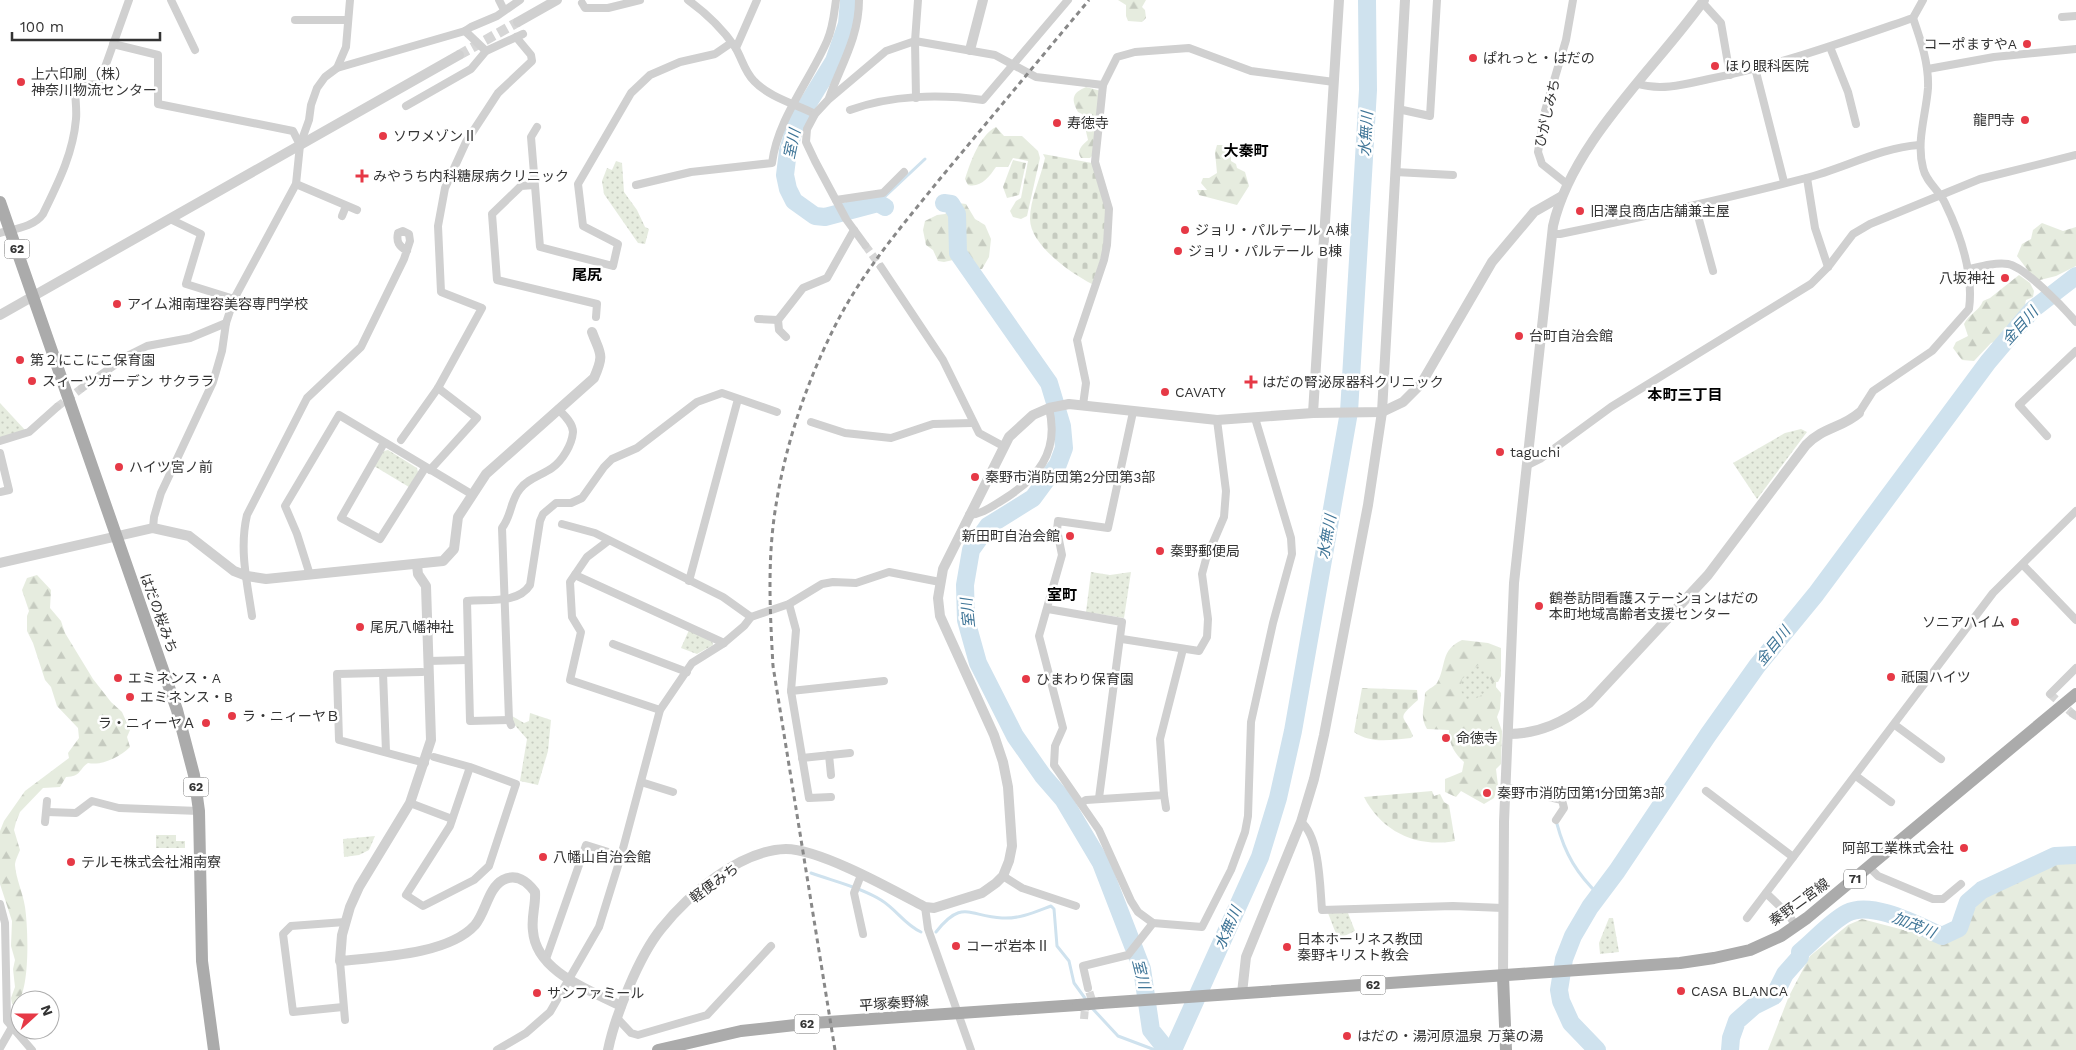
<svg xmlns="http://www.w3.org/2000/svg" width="2076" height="1050" font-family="'Work Sans','Noto Sans JP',sans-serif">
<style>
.green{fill:url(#green-dots)}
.forest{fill:url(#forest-firs)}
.cemetery{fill:url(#cemetery-stones)}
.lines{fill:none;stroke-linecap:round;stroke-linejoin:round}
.stream{stroke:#cfe2ee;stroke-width:3}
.river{stroke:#cfe2ee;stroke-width:18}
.minor-tunnel{stroke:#d6d6d6;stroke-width:8;stroke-dasharray:8 4;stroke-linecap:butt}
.tertiary-tunnel{stroke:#d6d6d6;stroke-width:10;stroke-dasharray:10 5;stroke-linecap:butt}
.minor{stroke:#d0d0d0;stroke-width:8}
.tertiary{stroke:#d0d0d0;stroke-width:10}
.primary{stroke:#ababab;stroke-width:12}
.rail{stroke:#888;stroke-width:3;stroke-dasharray:5 4;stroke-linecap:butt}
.primary-bridge{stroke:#ababab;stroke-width:12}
.poi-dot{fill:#e63946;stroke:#fff;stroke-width:2}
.labels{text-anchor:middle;stroke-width:5;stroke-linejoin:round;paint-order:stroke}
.shield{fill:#fff;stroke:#707070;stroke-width:1}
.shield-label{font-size:12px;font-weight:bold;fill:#333}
.poi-label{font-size:14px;fill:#333;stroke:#fff;text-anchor:start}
.street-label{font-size:14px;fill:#333;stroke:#fff}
.water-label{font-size:15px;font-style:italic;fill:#3f7597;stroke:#fff}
.neighbourhood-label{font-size:15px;font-weight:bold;fill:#000;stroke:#fff}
</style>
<defs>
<pattern id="green-dots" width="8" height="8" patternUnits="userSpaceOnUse" patternTransform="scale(1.25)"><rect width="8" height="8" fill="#e6ecdf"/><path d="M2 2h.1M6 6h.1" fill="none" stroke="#c6cbc0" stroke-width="1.8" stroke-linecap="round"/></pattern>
<pattern id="forest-firs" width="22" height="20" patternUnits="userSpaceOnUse" patternTransform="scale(1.25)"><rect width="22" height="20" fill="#e6ecdf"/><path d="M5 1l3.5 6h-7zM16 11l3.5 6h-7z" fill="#c6cbc0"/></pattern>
<pattern id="cemetery-stones" width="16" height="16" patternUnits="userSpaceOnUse" patternTransform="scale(1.25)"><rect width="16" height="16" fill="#e6ecdf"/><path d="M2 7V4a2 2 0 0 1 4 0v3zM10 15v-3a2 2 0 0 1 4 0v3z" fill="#c6cbc0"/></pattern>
</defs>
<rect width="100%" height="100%" fill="#fff"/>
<!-- green -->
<g class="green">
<path d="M616 161 622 163 624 192 637 210 645 227 649 229 645 244 638 243 604 194 602 181 607 168 612 170Z"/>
<path d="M0 403 25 430 0 438Z"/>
<path d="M1801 429 1807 432 1757 499 1733 463 1785 433Z"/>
<path d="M388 450 417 468 418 472 409 487 374 466 384 451Z"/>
<path d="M1091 572 1110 575 1131 572 1124 618 1086 612Z"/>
<path d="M689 630 712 640 713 645 697 654 681 648Z"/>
<path d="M1459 647 1497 651 1495 723 1457 719Z"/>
<path d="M530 713 551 720 548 751 538 785 520 781 527 739 512 722V716L524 723 529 721Z"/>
<path d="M156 835H176V841H185V848H156Z"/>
<path d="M375 836 369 850 359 855 344 857 343 839Z"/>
<path d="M1328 913H1348L1355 931 1338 939Z"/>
<path d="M1609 918H1613L1619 952 1600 954 1599 943Z"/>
</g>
<!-- forest -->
<g class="forest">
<path d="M1118 0H1146L1142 7 1145 10 1146 18 1142 22 1128 21 1126 16V5Z"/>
<path d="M1086 87 1101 91 1094 154 1090 158H1081C1076 151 1082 145 1088 140L1082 114 1078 112C1071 99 1072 93 1086 87Z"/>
<path d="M996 127 1004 136H1022L1038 151 1040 158 1027 216 1021 219 1013 217 1010 211 1016 201 1021 198 1028 161 1013 158 1008 167H996C989 177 981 188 968 185L965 179C971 161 979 136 996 127Z"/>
<path d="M1217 145H1224L1231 156V161L1236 164 1237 168 1245 172 1249 186 1237 205 1199 195 1197 190H1207L1201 183 1203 178H1209L1217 173 1215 152Z"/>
<path d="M958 203 966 204 975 219 985 225 991 239 989 257 982 269 972 270 962 258 944 262 938 261 933 250 926 245 923 230 925 221 937 215 945 214Z"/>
<path d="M2042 223 2063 231 2076 227V266L2056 276 2036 281 2017 256 2022 244 2031 239 2033 230Z"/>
<path d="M2019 275 2030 283 2034 291 2033 297 2026 300 2023 314 2019 321 2009 328 2003 339 1991 343 1974 361 1962 360 1953 348 1956 342 1968 336 1964 324C1969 314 1979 311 1983 301L1990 298Z"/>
<path d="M37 575 51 590 50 608 61 621 65 633 93 679 111 702 122 712 130 730 127 737 130 747C120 757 102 766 88 763 78 770 82 776 66 777L60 787 43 788 20 812 16 822 14 830 20 850C18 855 15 861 15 865 16 879 23 893 25 907 28 926 31 994 15 1005L12 1004 11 998 15 987 13 969 15 960 11 946 12 921 0 884V831L4 821 25 791 69 758 68 753 79 738 78 728 57 706 51 687 45 680 33 643 27 631V616L29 611 22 590 27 578Z"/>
<path d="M1462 640 1488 643 1501 648V676L1498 682H1492L1486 671 1478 665 1462 679 1460 690 1468 701C1480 699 1484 691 1495 686L1501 693 1500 709 1497 717 1502 731 1501 764 1496 769 1498 786 1494 798 1484 804 1461 791 1456 797 1445 792V779L1462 772 1464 762C1455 754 1448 743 1449 730L1427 729C1419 715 1425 707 1425 693 1428 689 1435 686 1437 683 1447 665 1440 650 1462 640Z"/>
<path d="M2076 854V1050H1768L1789 996 1810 956 1848 925 1862 919 1934 938 1967 921 1983 895Z"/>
</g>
<!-- cemetery -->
<g class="cemetery">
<path d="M1043 154 1092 163C1096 177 1102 190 1105 204 1111 230 1101 260 1092 284 1072 274 1030 245 1030 219 1030 199 1041 177 1045 158Z"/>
<path d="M1013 160 1026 163 1019 195 1007 198 1003 187Z"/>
<path d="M1362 688 1417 690 1418 700C1394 721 1405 714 1413 736L1411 738C1390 740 1371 744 1354 732Z"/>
<path d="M1432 791 1434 796 1440 794 1444 802 1449 805 1455 841C1417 848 1382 832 1364 797Z"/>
</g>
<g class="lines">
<!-- stream -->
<g class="stream">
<path d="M878 203 925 159"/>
<path d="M1557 824C1565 854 1577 874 1599 895"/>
<path d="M811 873C833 881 860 887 881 900 896 909 905 925 921 932"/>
<path d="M936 932C962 899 968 916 1002 918 1020 919 1035 912 1051 906L1054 909 1057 946 1069 961 1074 983 1087 1001"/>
<path d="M1092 1008 1118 1036 1155 1050"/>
</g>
<!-- river -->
<g class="river">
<path d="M849 0 847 24 834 61 796 123 788 151 785 175 788 189 794 201 815 216 825 217 878 203 885 207"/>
<path d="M944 203 951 204 957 214 958 253 1049 383 1062 426 1064 448 1058 464 1033 498 988 526 971 550 965 585 966 620 978 663 1015 736 1043 776 1063 799 1101 863 1142 969 1151 1030 1167 1050"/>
<path d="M1173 1050 1260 857 1278 798 1293 731 1349 412 1368 90 1367 0"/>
<path d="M1597 1050 1571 1023 1561 1001 1559 990 1564 959 1573 936 1590 907 1617 871 1708 735 1757 666 1816 594 1988 362 2032 310 2076 276"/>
<path d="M1730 1050 1731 1038 1737 1021 1754 1006 1774 996 1785 974 1800 957V952C1815 940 1830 922 1847 913 1872 900 1919 926 1942 936L1959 928 1968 902 1982 890 2055 856 2076 855"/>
</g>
<!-- minor-tunnel -->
<g class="minor-tunnel">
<path d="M865 245 881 267"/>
<path d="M57 407 82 388"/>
<path d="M2050 694 2073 714"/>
<path d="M1084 1019 1085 1008 1093 1003 1088 988"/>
</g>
<!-- tertiary-tunnel -->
<path class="tertiary-tunnel" d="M459 55 518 22"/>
<!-- minor -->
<g class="minor">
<path d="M171 0 195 50"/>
<path d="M499 0 504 10"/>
<path d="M688 0C706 13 722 28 735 47 742 58 744 71 754 81 769 97 795 104 815 114"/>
<path d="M1702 2 1721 23 1730 75"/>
<path d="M582 3 585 8H608L640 0"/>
<path d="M2062 17 2076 16"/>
<path d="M295 20H348"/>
<path d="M465 31 486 51"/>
<path d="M113 44 158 55V104L293 131 300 145"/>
<path d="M1830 47 1848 92 1856 124"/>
<path d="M736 48 757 0"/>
<path d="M337 68 465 31 471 27 497 16 520 0"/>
<path d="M1755 68 1784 182"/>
<path d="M1928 69 1994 57 2076 49"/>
<path d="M1638 84C1662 91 1686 84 1709 79 1780 65 1846 41 1913 18L1923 0"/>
<path d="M829 98C841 65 859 37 859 0"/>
<path d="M916 98 915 41 918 0"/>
<path d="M406 106 471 69 486 51 523 34"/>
<path d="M1398 109 1430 116 1437 0"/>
<path d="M850 110C891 95 940 94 983 100L1068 0"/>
<path d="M537 127 531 137 540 247 613 266 618 244 583 226 578 184 631 93 650 75 680 62 715 54 731 43"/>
<path d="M1395 172 1453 175"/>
<path d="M1807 178 1815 228 1828 267"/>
<path d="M296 184 357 210"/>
<path d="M1567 184 1542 164 1538 152 1545 111 1566 40 1573 0"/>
<path d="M534 185 521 186 492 214 497 280 597 304 596 317"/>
<path d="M636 185 691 172 772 163C778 118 809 82 827 41 833 28 834 14 836 0"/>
<path d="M836 200 883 193 904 172"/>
<path d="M1695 205 1713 271"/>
<path d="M342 216 346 206"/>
<path d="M170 219 201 234 186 284 234 299"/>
<path d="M0 233C14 229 34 227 43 214 58 183 73 154 76 119 77 109 75 98 75 88L79 85 99 84 129 0"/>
<path d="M1552 234H1560C1643 217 1725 199 1806 178 1845 168 1879 148 1919 145"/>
<path d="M865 245 846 219 815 161 806 142 807 129 815 114 828 100 886 51 915 41 995 55 1036 77 1103 85"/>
<path d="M881 267 943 360 979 433 1003 446"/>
<path d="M1970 269C1982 266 1996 262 2008 264 2025 267 2064 308 2076 322"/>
<path d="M758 319 778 320 803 288 827 278 854 230"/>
<path d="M778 320 779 330 786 337"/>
<path d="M82 388 129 355 147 346 190 338 226 323"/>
<path d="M1083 405 1086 383 1077 340 1104 260 1107 245 1109 209 1095 162 1103 85 1117 57 1135 52 1189 48 1251 71 1334 82"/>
<path d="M1133 412 1108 528 1058 521 1057 530 1062 555 1039 636 1063 728 1055 746 1054 765 1099 830 1131 901 1138 912 1153 923 1202 927 1231 870 1245 832 1248 816 1251 722 1273 623 1292 554 1291 538 1255 418"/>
<path d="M1859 413 1873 391 1932 351 1969 309C1974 273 1961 236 1945 203 1939 190 1926 182 1923 168 1916 141 1926 115 1928 88 1929 64 1921 41 1913 18"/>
<path d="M811 422 845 433 891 438 933 424 972 423"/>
<path d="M2047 436 2019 405 2076 351"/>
<path d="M401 440 438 388 482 308 441 292 438 226 445 188 466 142 498 93 532 61 531 55 516 37"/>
<path d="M0 441 29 432 57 407"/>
<path d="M384 443 341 518 380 539 425 468"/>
<path d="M0 453 9 490 0 492"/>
<path d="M1526 466 1540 459 1611 407 1811 284 1828 267 1853 234 1870 224 1980 179 2076 155"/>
<path d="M430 470 477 418 438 388"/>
<path d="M969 515C982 514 991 507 1001 501 1037 479 1060 453 1049 408"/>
<path d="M562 524 595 533 723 597 751 617"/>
<path d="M153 528 154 517 161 493 213 382 222 351 226 323 234 299 296 184 300 145 309 120 311 105 317 88 325 77 337 68 346 47 350 0"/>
<path d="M608 541 587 557 570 582 572 617 581 632 570 680 660 710"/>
<path d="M2023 565 2076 620"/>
<path d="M310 575 297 534 285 506 339 415 473 495"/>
<path d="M575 575 724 643"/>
<path d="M689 581 738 399"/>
<path d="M789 604 796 630 791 691 809 798 831 797"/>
<path d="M1048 609 1122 622 1099 798"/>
<path d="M252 616C247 582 239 549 247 515L307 398 361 347 404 259 410 241 409 234 403 231 398 233C396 242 399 246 407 251"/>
<path d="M1122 639 1199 651 1207 637 1208 619 1202 574 1206 559 1224 517 1226 491 1217 420"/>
<path d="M613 644 687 672"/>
<path d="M428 661 468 660"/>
<path d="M422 672 337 674 339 740 425 763"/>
<path d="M383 673 386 752"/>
<path d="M791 691 884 681"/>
<path d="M2050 694 2076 668"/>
<path d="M2073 714 2076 716"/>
<path d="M509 720 470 721 467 601C488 599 518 604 530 585L540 521 543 514 556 503H571L582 498 604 467 612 459 637 448 697 402 722 393 777 412"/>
<path d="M511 725 509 720 502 528C512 515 510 501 520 489 527 479 542 475 552 468 562 461 572 445 573 432 573 423 564 415 558 409"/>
<path d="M1895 725 1941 759"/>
<path d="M829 755 831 775"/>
<path d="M434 757 470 767 516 784 489 866 474 880 423 906 406 895 450 826 470 767"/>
<path d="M802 758 850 753"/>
<path d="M1856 776 1891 802"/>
<path d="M641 782 673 792"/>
<path d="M1505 787 1562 800 1564 808 1556 820"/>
<path d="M1706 791 1793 857"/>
<path d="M1164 795 1166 808"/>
<path d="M410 803 452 819"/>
<path d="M1081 803 1086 800 1164 795 1160 739 1183 649"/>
<path d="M47 812 76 813 92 801 119 808 199 811"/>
<path d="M45 822 47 801"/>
<path d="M1301 822C1320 837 1320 887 1322 910L1453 906 1503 908"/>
<path d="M1869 867 1878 876 1933 899H1943L1961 884"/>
<path d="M861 875 854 893 863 934"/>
<path d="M1003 876 1022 888 1076 906"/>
<path d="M1766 893 1788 914 1796 926"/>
<path d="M0 904 5 923 7 1021 32 1050"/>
<path d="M925 907 928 929 971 1050"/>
<path d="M1747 918 1993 593 2076 511"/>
<path d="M546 959 586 845 621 856"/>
<path d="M340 961 345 1020"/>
<path d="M1088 988 1083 966 1128 955 1153 923"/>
<path d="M343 1007 293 1012 283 934 291 926 345 922"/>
<path d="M617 1018 631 1033 638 1035 707 1015 771 946"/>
<path d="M0 1048 12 1027"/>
<path d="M497 1050 526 1033 550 1012 599 927 621 856 660 710 692 663 724 643 744 626 751 617 789 604 822 584 833 582 856 583 889 572 940 582"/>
</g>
<!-- tertiary -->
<g class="tertiary">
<path d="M518 22 557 0"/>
<path d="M970 50 983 0"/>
<path d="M0 315 459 55"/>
<path d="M1313 413 1339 0"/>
<path d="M0 563 153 528 189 536 234 571 247 576 266 579 443 561 454 549 458 517 486 474 594 378C605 353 600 354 592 332"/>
<path d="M417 565 418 574 426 586 431 740 410 803 359 887 350 907 342 935 340 961C378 957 448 955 475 925 486 912 488 888 503 880 516 873 527 881 535 892 536 905 531 917 533 931 536 972 590 990 621 1006"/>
<path d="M1508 734C1539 734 1564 722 1589 703L1708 575 1806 445C1823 427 1842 428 1859 413"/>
<path d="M1503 976 1504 822 1514 583 1553 226C1572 142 1655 69 1704 0"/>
<path d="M1242 993 1246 957 1301 822 1314 779 1324 735 1368 505 1382 412 1405 0"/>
<path d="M608 1050C615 1016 639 956 661 929 688 895 740 850 786 849 820 849 893 890 925 907L934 908 982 893 996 883 1003 876 1009 861 1012 846 1008 787 1003 762 994 735 940 616 938 598 943 569 1009 437 1033 415 1049 408 1069 404 1217 420 1313 413 1382 412 1403 402 1421 384 1492 262 1534 212 1562 196"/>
</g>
<!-- primary -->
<g class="primary">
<path d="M0 202 177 710 194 775 199 811 202 961 214 1050"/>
<path d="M1503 976 1506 1050"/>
<path d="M1101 1003 1680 963 1714 958 1750 950 1781 936 1807 918 2076 694"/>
<path d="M658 1050 741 1031 813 1023 1078 1005"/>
</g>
<!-- rail -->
<path class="rail" d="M835 1050 773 666C770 612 767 559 776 505 786 442 807 381 836 324 863 271 902 226 939 180 989 120 1039 60 1089 0"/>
<!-- primary-bridge -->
<path class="primary-bridge" d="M1078 1005 1101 1003"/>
</g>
<!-- markers -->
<g class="poi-dot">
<circle cx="2027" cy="44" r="5"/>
<circle cx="1473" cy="58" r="5"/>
<circle cx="1715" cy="66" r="5"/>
<circle cx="21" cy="82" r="5"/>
<circle cx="2025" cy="120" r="5"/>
<circle cx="1057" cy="123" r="5"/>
<circle cx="383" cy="136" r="5"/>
<path d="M359.5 168.5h5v5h5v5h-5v5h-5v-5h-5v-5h5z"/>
<circle cx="1580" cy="211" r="5"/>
<circle cx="1185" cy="230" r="5"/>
<circle cx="1178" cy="251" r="5"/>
<circle cx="2005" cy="278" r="5"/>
<circle cx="117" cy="304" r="5"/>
<circle cx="1519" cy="336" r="5"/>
<circle cx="20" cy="360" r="5"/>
<circle cx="32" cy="381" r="5"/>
<path d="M1248.5 374.5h5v5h5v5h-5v5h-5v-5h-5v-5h5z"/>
<circle cx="1165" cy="392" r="5"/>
<circle cx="1500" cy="452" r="5"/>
<circle cx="119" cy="467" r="5"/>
<circle cx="975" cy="477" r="5"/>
<circle cx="1070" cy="536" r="5"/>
<circle cx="1160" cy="551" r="5"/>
<circle cx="1539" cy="606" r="5"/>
<circle cx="2015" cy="622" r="5"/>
<circle cx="360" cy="627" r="5"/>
<circle cx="1891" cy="677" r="5"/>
<circle cx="118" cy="678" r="5"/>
<circle cx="1026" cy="679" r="5"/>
<circle cx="130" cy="697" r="5"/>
<circle cx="232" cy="716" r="5"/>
<circle cx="206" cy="723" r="5"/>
<circle cx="1446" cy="738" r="5"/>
<circle cx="1487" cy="793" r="5"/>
<circle cx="1964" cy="848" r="5"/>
<circle cx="543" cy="857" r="5"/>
<circle cx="71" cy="862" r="5"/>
<circle cx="956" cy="946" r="5"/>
<circle cx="1287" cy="947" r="5"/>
<circle cx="1681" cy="991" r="5"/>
<circle cx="537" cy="993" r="5"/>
<circle cx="1347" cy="1036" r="5"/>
</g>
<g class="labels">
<!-- shield labels -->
<g class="shield">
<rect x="4.5" y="239.5" width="25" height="19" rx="4"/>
<rect x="183.5" y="777.5" width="25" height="19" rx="4"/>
<rect x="1844" y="869.5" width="22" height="19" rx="4"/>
<rect x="1360.5" y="975.5" width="25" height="19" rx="4"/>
<rect x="794.5" y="1014.5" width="25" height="19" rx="4"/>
</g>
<g class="shield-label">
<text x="17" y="253">62</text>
<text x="196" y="791">62</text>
<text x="1855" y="883">71</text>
<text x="1373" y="989">62</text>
<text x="807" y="1028">62</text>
</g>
<!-- poi labels -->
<g class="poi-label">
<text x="2017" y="49" text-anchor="end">コーポますやA</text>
<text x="1483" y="63">ぱれっと・はだの</text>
<text x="1725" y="71">ほり眼科医院</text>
<text x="31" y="79">上六印刷（株）<tspan x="31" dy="16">神奈川物流センター</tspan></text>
<text x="2015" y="125" text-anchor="end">龍門寺</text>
<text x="1067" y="128">寿徳寺</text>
<text x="393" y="141">ソワメゾンⅡ</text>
<text x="373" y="181">みやうち内科糖尿病クリニック</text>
<text x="1590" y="216">旧澤良商店店舗兼主屋</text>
<text x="1195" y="235">ジョリ・パルテール A棟</text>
<text x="1188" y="256">ジョリ・パルテール B棟</text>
<text x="1995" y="283" text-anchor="end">八坂神社</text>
<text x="127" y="309">アイム湘南理容美容専門学校</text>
<text x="1529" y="341">台町自治会館</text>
<text x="30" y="365">第２にこにこ保育園</text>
<text x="42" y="386">スィーツガーデン サクララ</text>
<text x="1262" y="387">はだの腎泌尿器科クリニック</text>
<text x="1175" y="397">CAVATY</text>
<text x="1510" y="457">taguchi</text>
<text x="129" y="472">ハイツ宮ノ前</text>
<text x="985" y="482">秦野市消防団第2分団第3部</text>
<text x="1060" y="541" text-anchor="end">新田町自治会館</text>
<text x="1170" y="556">秦野郵便局</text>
<text x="1549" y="603">鶴巻訪問看護ステーションはだの<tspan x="1549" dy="16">本町地域高齢者支援センター</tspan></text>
<text x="2005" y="627" text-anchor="end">ソニアハイム</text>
<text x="370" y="632">尾尻八幡神社</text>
<text x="1901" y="682">祇園ハイツ</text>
<text x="128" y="683">エミネンス・A</text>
<text x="1036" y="684">ひまわり保育園</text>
<text x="140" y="702">エミネンス・B</text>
<text x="242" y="721">ラ・ニィーヤＢ</text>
<text x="196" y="728" text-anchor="end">ラ・ニィーヤＡ</text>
<text x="1456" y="743">命徳寺</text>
<text x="1497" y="798">秦野市消防団第1分団第3部</text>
<text x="1954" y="853" text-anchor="end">阿部工業株式会社</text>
<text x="553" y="862">八幡山自治会館</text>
<text x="81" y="867">テルモ株式会社湘南寮</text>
<text x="1297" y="944">日本ホーリネス教団<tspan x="1297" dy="16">秦野キリスト教会</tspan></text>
<text x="966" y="951">コーポ岩本Ⅱ</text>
<text x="1691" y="996">CASA BLANCA</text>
<text x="547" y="998">サンファミール</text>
<text x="1357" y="1041">はだの・湯河原温泉 万葉の湯</text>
</g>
<!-- street labels -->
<g class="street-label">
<text transform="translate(1547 113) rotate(-77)" y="5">ひがしみち</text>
<text transform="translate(159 613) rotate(70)" y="5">はだの桜みち</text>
<text transform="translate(714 883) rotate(-36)" y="5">軽便みち</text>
<text transform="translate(1799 902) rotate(-36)" y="5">秦野二宮線</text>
<text transform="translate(894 1003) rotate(-4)" y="5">平塚秦野線</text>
</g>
<!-- water labels -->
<g class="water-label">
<text transform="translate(1366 134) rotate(-87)" y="5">水無川</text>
<text transform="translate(792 144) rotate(-78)" y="5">室川</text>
<text transform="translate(2020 326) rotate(-48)" y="5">金目川</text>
<text transform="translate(1327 537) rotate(-80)" y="5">水無川</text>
<text transform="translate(968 613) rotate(-96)" y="5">室川</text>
<text transform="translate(1773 646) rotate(-51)" y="5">金目川</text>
<text transform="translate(1914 925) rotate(22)" y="5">加茂川</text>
<text transform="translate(1228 928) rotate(-66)" y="5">水無川</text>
<text transform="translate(1141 974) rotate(76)" y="5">室川</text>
</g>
<!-- neighbourhood labels -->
<g class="neighbourhood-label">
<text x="1246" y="156">大秦町</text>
<text x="587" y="280">尾尻</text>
<text x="1685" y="400">本町三丁目</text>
<text x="1062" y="600">室町</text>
</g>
</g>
<!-- north arrow -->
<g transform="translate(35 1015) rotate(69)"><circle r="24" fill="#ffffff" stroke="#adadad"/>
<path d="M0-4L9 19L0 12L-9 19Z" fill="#e63946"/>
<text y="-8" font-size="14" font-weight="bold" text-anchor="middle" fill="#333333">N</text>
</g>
<!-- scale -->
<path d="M12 32v8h148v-8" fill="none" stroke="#333333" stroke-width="2.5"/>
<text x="20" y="32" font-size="15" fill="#333333" stroke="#ffffff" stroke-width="4" paint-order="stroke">100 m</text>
</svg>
